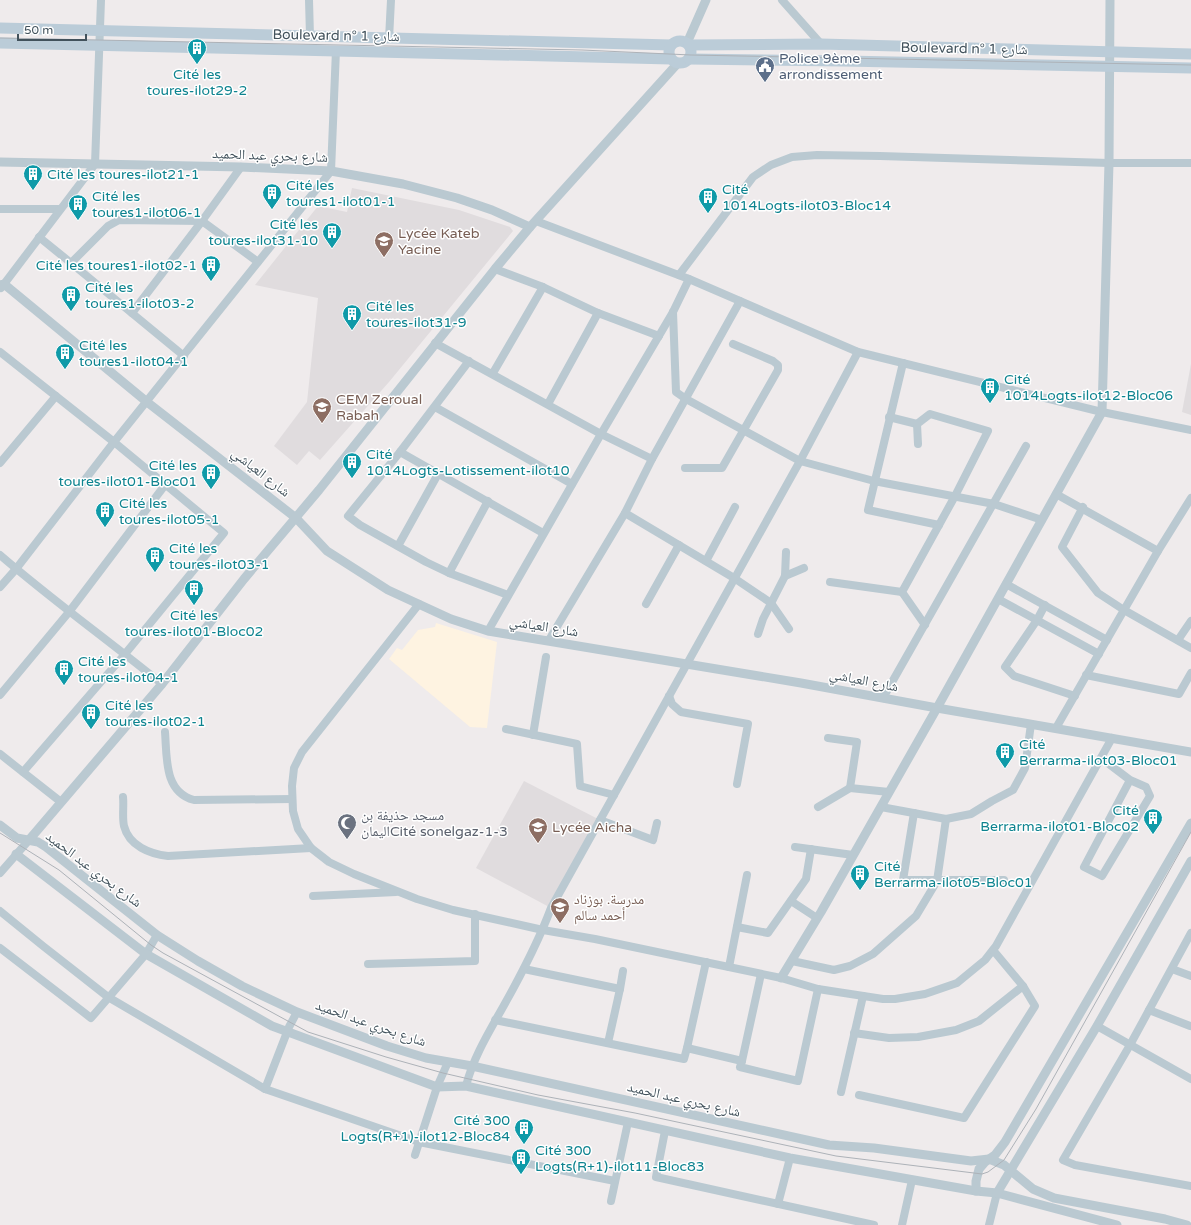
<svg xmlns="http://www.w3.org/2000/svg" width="1191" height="1225" font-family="'Varela Round','Noto Naskh Arabic',sans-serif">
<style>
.commercial{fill:#fef3e1}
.education{fill:#e0dcde}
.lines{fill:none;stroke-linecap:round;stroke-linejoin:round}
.minor{stroke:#bac9d1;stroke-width:8}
.tertiary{stroke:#bac9d1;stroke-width:9}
.secondary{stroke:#bbccd8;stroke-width:11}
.tram{stroke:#adb2b8;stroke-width:1}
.labels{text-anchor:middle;stroke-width:3;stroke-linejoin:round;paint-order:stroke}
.street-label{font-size:14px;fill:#42525c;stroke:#fff}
.service-label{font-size:14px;fill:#4e5e75;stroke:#fff;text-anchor:start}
.culture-label{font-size:14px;fill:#0d838f;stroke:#fff;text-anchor:start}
.education-label{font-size:14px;fill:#785e54;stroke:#fff;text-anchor:start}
.worship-label{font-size:14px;fill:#5b616d;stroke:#fff;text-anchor:start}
</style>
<rect width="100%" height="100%" fill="#efebec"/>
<!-- commercial -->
<path class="commercial" d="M436 623 497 642 487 728 470 727 389 659 397 648 402 650 418 630 435 627Z"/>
<!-- education -->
<g class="education">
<path d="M352 188 459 210 510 227 513 231 389 382 320 460 309 451 297 465 274 446 307 402 318 298 255 285 318 206 347 212Z"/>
<path d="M1191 364V415L1182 412Z"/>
<path d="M524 781 600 820 551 908 476 868Z"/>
</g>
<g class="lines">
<!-- minor -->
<g class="minor">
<path d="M309 0 310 36"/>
<path d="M782 0 821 44"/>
<path d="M389 39 391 0"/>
<path d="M0 209H60"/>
<path d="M536 221 689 279 858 352 1102 412 1191 430"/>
<path d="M39 237 71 263"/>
<path d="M495 269 543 287 598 313 659 336"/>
<path d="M679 275 753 177 771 165 792 157 817 155 880 156 1109 163H1191"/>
<path d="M1 288 95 164 101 0"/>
<path d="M673 312 676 392 686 399 800 461 874 481 994 504 1042 520"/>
<path d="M132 313 202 221 241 167"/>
<path d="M435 343 601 434 652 459"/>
<path d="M0 352 114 442 224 533 125 654 23 772"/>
<path d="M184 356 71 263 108 226 119 220 202 221 258 262"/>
<path d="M469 361 400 452 348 516 360 525 426 562 449 573 508 595"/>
<path d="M903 363 868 510 939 525"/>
<path d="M493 373 543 287"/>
<path d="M548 404 598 313"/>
<path d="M435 407 572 484"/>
<path d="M889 417 917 424"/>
<path d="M918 444 917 424 930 414 988 431 955 496 902 592 925 625"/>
<path d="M400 452 543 533"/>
<path d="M0 463 56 396"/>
<path d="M685 468H722L778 370V365L773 361 733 344"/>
<path d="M1056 494 1158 551"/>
<path d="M1083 507 1062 547 1098 593 1124 610 1191 648"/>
<path d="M625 513 734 578 771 603 789 629"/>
<path d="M398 546 438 474"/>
<path d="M0 555C52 600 108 640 162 684"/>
<path d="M706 561 735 507"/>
<path d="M449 573 488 501"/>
<path d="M785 576 804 568"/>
<path d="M830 582 902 592"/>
<path d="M1006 584 1107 640"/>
<path d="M0 587 16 569 114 442 331 171 336 50"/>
<path d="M998 599 1099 654"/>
<path d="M419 604 302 752 294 768 292 786 293 811 298 829 311 848 329 862 354 874 417 899 453 910 543 930 595 939 781 978 818 989 883 999H895L925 994 957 983 985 960 996 946 1112 738"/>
<path d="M646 604 679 545"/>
<path d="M1045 605 1037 620 1005 667 1014 676 1075 696"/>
<path d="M488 631 601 434 673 312 689 279"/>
<path d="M758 634 763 619 785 576 786 552"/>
<path d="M549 640 625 513 652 459 740 301"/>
<path d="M1178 640 1191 621"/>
<path d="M1086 675 1179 694 1191 673"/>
<path d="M0 695 69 612 165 485"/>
<path d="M669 696 672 704 681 712 748 724 737 784"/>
<path d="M883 698 1026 446"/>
<path d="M1056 728 1158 551 1191 498"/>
<path d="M506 729 577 744 580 786 614 795"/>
<path d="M165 732C167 758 164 792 194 800L292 799"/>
<path d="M533 735 546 657"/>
<path d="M828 738 857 742 850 788 889 792"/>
<path d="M0 754 61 802"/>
<path d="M1101 758 1130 780 1084 867 1102 876 1150 796 1146 787 1130 780"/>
<path d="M123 797C124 806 122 817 124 826 129 846 150 854 168 856L311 848"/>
<path d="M818 807 850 788"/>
<path d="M881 807 946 819 971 814 992 801 1013 790 1025 768 1031 724"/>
<path d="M914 813 903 880H1004"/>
<path d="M600 820 653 840 657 823"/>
<path d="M795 847 853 855"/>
<path d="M0 873 29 840"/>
<path d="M313 896 396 892"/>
<path d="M791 901 817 918"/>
<path d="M0 911 43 946 108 997 265 1089 419 1142 615 1181"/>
<path d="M737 927 768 933 806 879 811 849"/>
<path d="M1191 933 1130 1045 1063 1160 1075 1165 1191 1186"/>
<path d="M0 948 91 1018 146 954 157 935"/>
<path d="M792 961 834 970 850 966 873 954 916 916 937 881 946 819"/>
<path d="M368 964 475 961V914"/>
<path d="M729 967 747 875"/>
<path d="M524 969 620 989"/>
<path d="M1172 969 1191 976"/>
<path d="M1149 1010 1190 1026"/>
<path d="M495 1020 684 1059 687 1048 742 1061 740 1067 798 1081 818 989"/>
<path d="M1097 1026 1191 1079"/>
<path d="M854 1033 889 1038 918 1037 956 1030 979 1021 1023 986"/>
<path d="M608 1043 620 989 623 971"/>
<path d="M687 1048 706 962"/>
<path d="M742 1061 761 974"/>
<path d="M466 1086C473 1058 489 1032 503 1007 521 975 538 943 551 908L800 461 858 352"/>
<path d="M265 1089 289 1027 297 1012"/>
<path d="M841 1092 863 996"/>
<path d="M859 1095 964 1118 1035 1006 1023 986 993 950"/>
<path d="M665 1131 656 1177 874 1225"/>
<path d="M415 1155 437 1087 448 1062"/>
<path d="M611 1201 628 1122"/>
<path d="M778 1204 790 1158"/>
<path d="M902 1225 912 1180"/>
<path d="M989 1225 997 1193"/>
</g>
<!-- tertiary -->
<g class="tertiary">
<path d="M687 43 706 0"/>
<path d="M0 162 241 167 331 171 403 184 457 198 492 210 530 227"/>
<path d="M0 285 4 284 147 402 296 518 327 551 388 590 451 619 488 631 801 683 937 708 1191 752"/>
<path d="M0 825 17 838 38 842 46 847 157 935 198 961 242 986 297 1012 387 1046 426 1058 472 1066 829 1145 874 1148 971 1161 989 1159 1004 1165 1033 1189 1054 1198 1165 1219 1187 1225"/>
<path d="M29 840 162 684 244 579 319 490 495 269 530 227 678 63"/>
<path d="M16 854 146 954 272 1026 437 1087 466 1086 790 1158 976 1191 997 1193 1117 1225"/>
<path d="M781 978 821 912 937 708 1102 412 1109 163 1110 0"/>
<path d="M976 1191V1181L979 1169 985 1162 995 1155 1005 1142 1191 823"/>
<path d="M997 1193 1097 1026 1191 861"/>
</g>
<!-- secondary -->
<g class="secondary">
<path d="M0 28 671 45"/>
<circle cx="680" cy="52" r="11"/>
<path d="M0 43 671 59"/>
<path d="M689 45 821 44 1191 54"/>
<path d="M689 59 844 61 1191 68"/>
</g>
<!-- tram -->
<g class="tram">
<path d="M0 38 582 50 691 55 1191 65"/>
<path d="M0 833 59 870 151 945 163 953 308 1032 386 1057 443 1073 538 1095 635 1113 836 1156 982 1174 988 1172 1004 1160 1036 1109 1191 832"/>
</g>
</g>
<!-- icons -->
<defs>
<g id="building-pin" transform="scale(1)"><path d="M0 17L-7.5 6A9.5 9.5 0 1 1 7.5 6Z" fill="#0f9aa8" stroke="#fff"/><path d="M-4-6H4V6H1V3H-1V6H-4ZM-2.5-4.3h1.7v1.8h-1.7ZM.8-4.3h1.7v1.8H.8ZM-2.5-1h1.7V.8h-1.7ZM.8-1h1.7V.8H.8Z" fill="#fff"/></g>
<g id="civic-pin" transform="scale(1)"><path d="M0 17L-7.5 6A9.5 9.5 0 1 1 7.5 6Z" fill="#5c6f8a" stroke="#fff"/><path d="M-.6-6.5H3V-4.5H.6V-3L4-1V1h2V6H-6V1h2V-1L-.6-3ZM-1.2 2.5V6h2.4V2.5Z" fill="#fff"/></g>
<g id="school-pin" transform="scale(1)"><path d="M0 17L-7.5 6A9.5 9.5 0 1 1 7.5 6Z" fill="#8d6e63" stroke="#fff"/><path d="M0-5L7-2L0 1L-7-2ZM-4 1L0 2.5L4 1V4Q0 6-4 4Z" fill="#fff"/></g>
<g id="mosque-pin" transform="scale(1)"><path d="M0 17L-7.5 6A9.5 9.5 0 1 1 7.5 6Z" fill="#6b7280" stroke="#fff"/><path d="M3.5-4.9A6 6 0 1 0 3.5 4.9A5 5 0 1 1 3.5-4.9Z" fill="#fff"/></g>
</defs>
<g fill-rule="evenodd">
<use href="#building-pin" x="197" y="48"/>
<use href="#civic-pin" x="765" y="66"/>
<use href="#building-pin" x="33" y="174"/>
<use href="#building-pin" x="272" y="193"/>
<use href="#building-pin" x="708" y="197"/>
<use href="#building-pin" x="78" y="204"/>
<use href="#building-pin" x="332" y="232"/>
<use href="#school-pin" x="384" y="241"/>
<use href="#building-pin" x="211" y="265"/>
<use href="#building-pin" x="71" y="295"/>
<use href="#building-pin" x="352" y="314"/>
<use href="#building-pin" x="65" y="353"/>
<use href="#building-pin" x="990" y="387"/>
<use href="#school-pin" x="322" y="407"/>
<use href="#building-pin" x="352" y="462"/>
<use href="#building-pin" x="211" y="473"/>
<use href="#building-pin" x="105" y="511"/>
<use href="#building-pin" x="155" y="556"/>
<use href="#building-pin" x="194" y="589"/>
<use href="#building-pin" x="64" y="669"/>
<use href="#building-pin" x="91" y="713"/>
<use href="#building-pin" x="1005" y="752"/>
<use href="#building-pin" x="1153" y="818"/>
<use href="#mosque-pin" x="347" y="823"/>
<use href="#school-pin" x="538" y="827"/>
<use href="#building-pin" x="860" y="874"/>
<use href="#school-pin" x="560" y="907"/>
<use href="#building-pin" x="524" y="1128"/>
<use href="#building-pin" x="521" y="1158"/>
</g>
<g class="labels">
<!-- street labels -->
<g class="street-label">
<text transform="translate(336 35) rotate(1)" y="5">Boulevard n° شارع 1</text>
<text transform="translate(964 48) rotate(1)" y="5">Boulevard n° شارع 1</text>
<text transform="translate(270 155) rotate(2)" y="5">شارع بحري عبد الحميد</text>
<text transform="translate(261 472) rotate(38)" y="5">شارع العياشي</text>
<text transform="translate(544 626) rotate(9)" y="5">شارع العياشي</text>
<text transform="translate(864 680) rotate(11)" y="5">شارع العياشي</text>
<text transform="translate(94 869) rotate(37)" y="5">شارع بحري عبد الحميد</text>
<text transform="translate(371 1023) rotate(19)" y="5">شارع بحري عبد الحميد</text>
<text transform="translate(684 1099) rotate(13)" y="5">شارع بحري عبد الحميد</text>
</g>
<!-- service labels -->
<g class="service-label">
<text x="779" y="63">Police 9ème<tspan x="779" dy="16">arrondissement</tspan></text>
</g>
<!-- culture labels -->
<g class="culture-label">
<text x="197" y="79" text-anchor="middle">Cité les<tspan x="197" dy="16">toures-ilot29-2</tspan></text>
<text x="47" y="179">Cité les toures-ilot21-1</text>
<text x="286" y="190">Cité les<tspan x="286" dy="16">toures1-ilot01-1</tspan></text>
<text x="722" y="194">Cité<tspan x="722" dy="16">1014Logts-ilot03-Bloc14</tspan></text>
<text x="92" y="201">Cité les<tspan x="92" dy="16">toures1-ilot06-1</tspan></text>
<text x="318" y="229" text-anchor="end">Cité les<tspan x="318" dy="16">toures-ilot31-10</tspan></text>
<text x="197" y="270" text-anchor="end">Cité les toures1-ilot02-1</text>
<text x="85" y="292">Cité les<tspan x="85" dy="16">toures1-ilot03-2</tspan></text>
<text x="366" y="311">Cité les<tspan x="366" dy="16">toures-ilot31-9</tspan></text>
<text x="79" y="350">Cité les<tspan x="79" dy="16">toures1-ilot04-1</tspan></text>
<text x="1004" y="384">Cité<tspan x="1004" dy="16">1014Logts-ilot12-Bloc06</tspan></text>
<text x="366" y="459">Cité<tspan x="366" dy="16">1014Logts-Lotissement-ilot10</tspan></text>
<text x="197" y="470" text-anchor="end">Cité les<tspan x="197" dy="16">toures-ilot01-Bloc01</tspan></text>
<text x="119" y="508">Cité les<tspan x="119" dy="16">toures-ilot05-1</tspan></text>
<text x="169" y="553">Cité les<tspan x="169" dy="16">toures-ilot03-1</tspan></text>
<text x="194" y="620" text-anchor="middle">Cité les<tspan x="194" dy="16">toures-ilot01-Bloc02</tspan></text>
<text x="78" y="666">Cité les<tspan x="78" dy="16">toures-ilot04-1</tspan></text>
<text x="105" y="710">Cité les<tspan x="105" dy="16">toures-ilot02-1</tspan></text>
<text x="1019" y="749">Cité<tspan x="1019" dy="16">Berrarma-ilot03-Bloc01</tspan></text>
<text x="1139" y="815" text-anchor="end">Cité<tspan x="1139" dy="16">Berrarma-ilot01-Bloc02</tspan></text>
<text x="874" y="871">Cité<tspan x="874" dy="16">Berrarma-ilot05-Bloc01</tspan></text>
<text x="510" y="1125" text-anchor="end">Cité 300<tspan x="510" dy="16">Logts(R+1)-ilot12-Bloc84</tspan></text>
<text x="535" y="1155">Cité 300<tspan x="535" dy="16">Logts(R+1)-ilot11-Bloc83</tspan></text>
</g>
<!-- education labels -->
<g class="education-label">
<text x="398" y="238">Lycée Kateb<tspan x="398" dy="16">Yacine</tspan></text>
<text x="336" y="404">CEM Zeroual<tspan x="336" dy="16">Rabah</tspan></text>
<text x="552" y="832">Lycée Aicha</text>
<text x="574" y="904">مدرسة. بوزناد<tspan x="574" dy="16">أحمد سالم</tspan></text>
</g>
<!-- worship labels -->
<g class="worship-label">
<text x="361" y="820">مسجد حذيفة بن<tspan x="361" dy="16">اليمانCité sonelgaz-1-3</tspan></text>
</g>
</g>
<!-- scale -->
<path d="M18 34v6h68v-6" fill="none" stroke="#42525c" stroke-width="2"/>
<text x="24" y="34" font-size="12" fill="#42525c" stroke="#ffffff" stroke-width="3" paint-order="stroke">50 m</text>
</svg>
